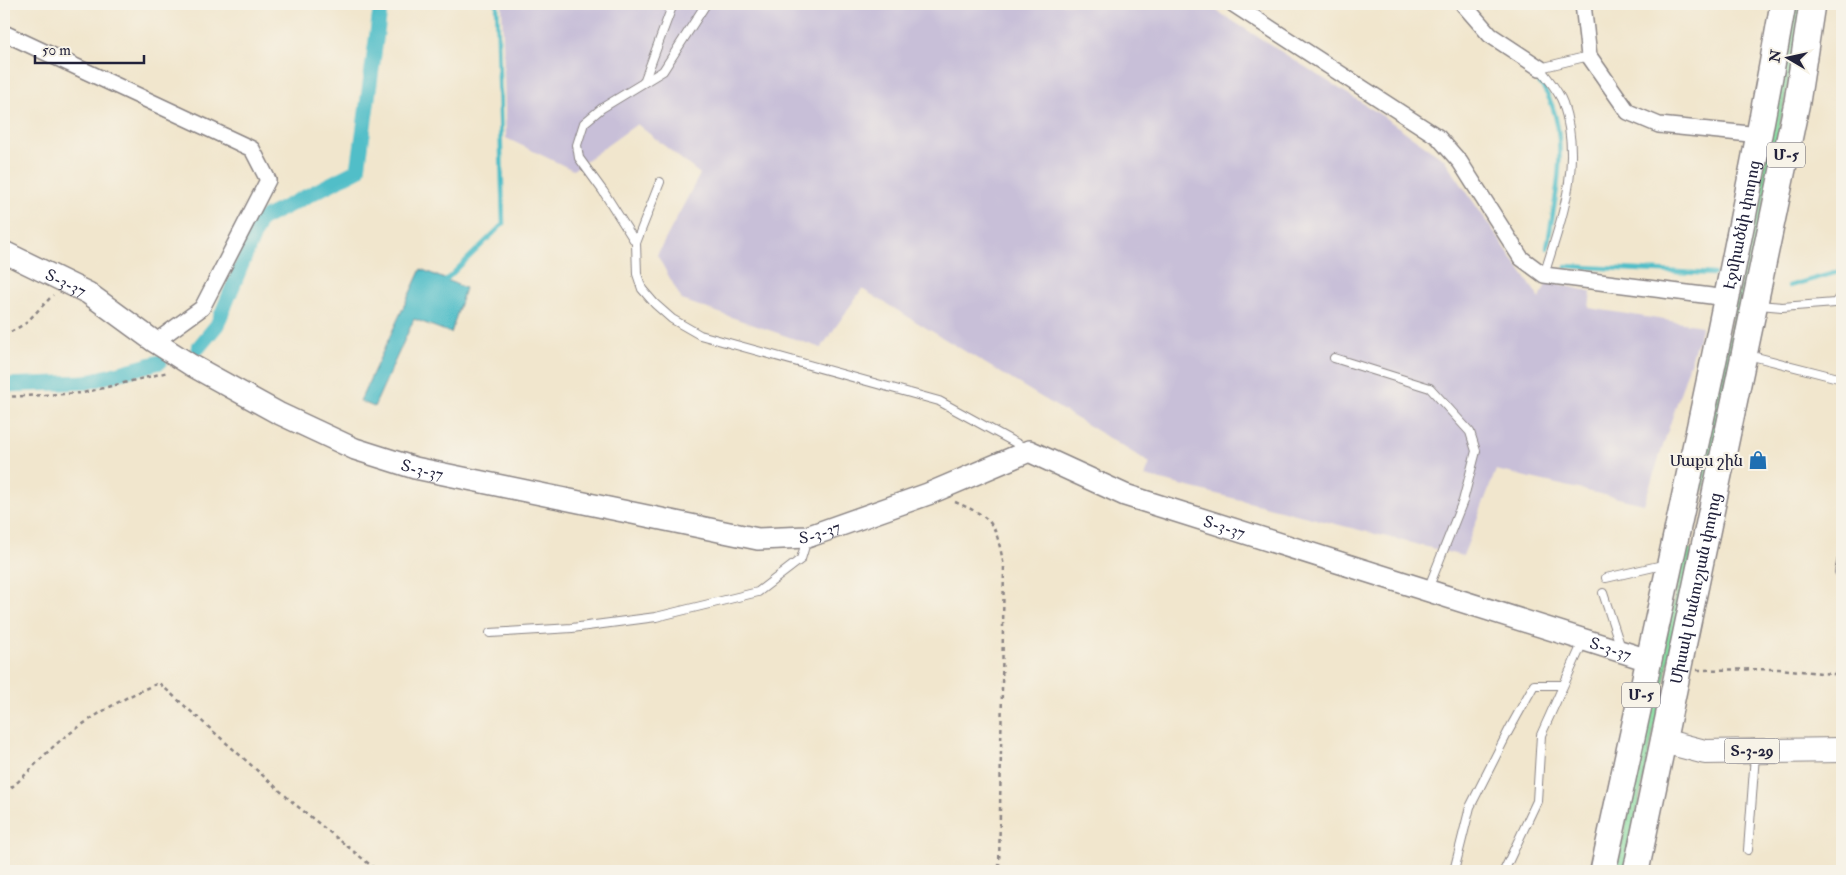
<svg xmlns="http://www.w3.org/2000/svg" width="1846" height="875" font-family="'IM FELL Double Pica','Noto Serif Armenian',serif">
<style>
.industrial{fill:#c8bfd8}
.green{fill:#88dea2;stroke:#55806e}
.water{fill:#51bec8;stroke:#3a7082}
.lines{fill:none;stroke-linecap:round;stroke-linejoin:round}
.stream{stroke:#51bec8;stroke-width:4.5}
.canal{stroke:#51bec8;stroke-width:15}
.service-casing{stroke:#8a8484;stroke-width:10}
.minor-casing{stroke:#8a8484;stroke-width:18}
.secondary-casing{stroke:#8a8484;stroke-width:24}
.primary-casing{stroke:#8a8484;stroke-width:26}
.trunk-casing{stroke:#8a8484;stroke-width:28}
.path{stroke:#8a8484;stroke-width:2.5;stroke-dasharray:4 4;stroke-linecap:butt}
.service{stroke:#fff;stroke-width:8}
.minor{stroke:#fff;stroke-width:15}
.secondary{stroke:#fff;stroke-width:21}
.primary{stroke:#fff;stroke-width:24}
.trunk{stroke:#fff;stroke-width:25}
.labels{text-anchor:middle;stroke-width:4.5;stroke-linejoin:round;paint-order:stroke}
.shield{fill:#f7f3e8;stroke:#62616f;stroke-width:1}
.shield-label{font-size:15px;font-weight:bold;fill:#22223b}
.street-label{font-size:16px;fill:#22223b;stroke:#f7f3e8}
.poi-label{font-size:16px;fill:#22223b;stroke:#f7f3e8;text-anchor:end}
</style>
<rect width="100%" height="100%" fill="#f7f3e8"/>
<filter id="ink" filterUnits="userSpaceOnUse"><feTurbulence type="fractalNoise" baseFrequency=".02" numOctaves="2"/><feDisplacementMap in="SourceGraphic" scale="10" xChannelSelector="R" yChannelSelector="G"/><feConvolveMatrix kernelMatrix="1 2 1 2 8 2 1 2 1" color-interpolation-filters="sRGB"/></filter>
<filter id="wash" filterUnits="userSpaceOnUse"><feTurbulence type="fractalNoise" baseFrequency=".0096" numOctaves="4" result="noise"/><feDisplacementMap in="SourceGraphic" scale="20" xChannelSelector="R" yChannelSelector="G"/><feGaussianBlur stdDeviation="1.12" result="paint"/><feColorMatrix in="noise" values="0 0 0 0 0 0 0 0 0 0 0 0 0 0 0 0 0 1.4 0 .05"/><feComposite in="paint" operator="in"/></filter>
<g filter="url(#wash)">
<rect width="100%" height="100%" fill="#f1e6cd"/>
<!-- industrial -->
<path class="industrial" d="M502 4H1206L1381 115 1444 159 1540 299 1547 281 1591 292 1589 308 1702 326 1644 504 1496 470 1463 556 1145 476 1150 463 862 289 821 348 682 300 657 255 700 174 637 124 573 170 506 138Z"/>
<!-- green -->
<g class="green">
<path d="M1795 4H1803L1779 129 1704 490 1696 489 1773 127Z"/>
<path d="M1685 549 1692 550 1624 871H1616Z"/>
</g>
<!-- water -->
<path class="water" d="M421 269 465 288 451 333 414 319 374 407 360 401Z"/>
<g class="lines">
<!-- stream -->
<g class="stream">
<path d="M1521 64C1579 107 1557 187 1547 248"/>
<path d="M1566 266 1714 274"/>
<path d="M446 280 503 224 497 4"/>
<path d="M1789 286 1838 272 1842 267"/>
</g>
<!-- canal -->
<g class="canal">
<path d="M198 348 217 325 260 220 358 170 381 4"/>
<path d="M4 385 87 382 160 362"/>
</g>
</g>
</g>
<g filter="url(#ink)">
<g class="lines">
<!-- service casing -->
<g class="service-casing">
<g id="service">
<path d="M644 82 673 4"/>
<path d="M660 182 636 243 637 274 642 289 655 304 672 319 700 335 939 401 1025 448"/>
<path d="M636 243 603 191 579 158 577 145 584 123 602 108 663 71 706 4"/>
<path d="M1544 275C1562 217 1583 164 1563 103 1559 91 1547 78 1540 68L1589 56"/>
<path d="M1759 305 1782 307 1835 303 1842 294"/>
<path d="M1748 355 1842 379"/>
<path d="M1334 358 1430 388 1470 432 1476 451 1463 501 1428 589"/>
<path d="M1839 572 1842 558"/>
<path d="M1606 578 1667 564"/>
<path d="M1603 593 1621 648"/>
<path d="M490 633 572 628 656 617 758 592 801 559 807 539"/>
<path d="M1748 850 1755 755"/>
<path d="M1454 871 1470 807 1509 730 1534 685H1562"/>
<path d="M1504 871 1537 801 1541 735 1583 642"/>
</g>
</g>
<!-- minor casing -->
<g class="minor-casing">
<g id="minor">
<path d="M1233 4 1438 137 1460 162 1521 258 1544 275 1727 298"/>
<path d="M1463 4 1490 35 1540 68"/>
<path d="M1583 4 1589 56 1628 112 1659 125 1760 135"/>
<path d="M4 33 252 149 268 180 202 308 155 342"/>
</g>
</g>
<!-- secondary casing -->
<g class="secondary-casing">
<g id="secondary">
<path id="s1" d="M4 252 88 293 155 342 191 365 278 413 355 449 415 468 758 539 807 537 928 494 1029 451 1125 495 1648 660"/>
</g>
</g>
<!-- primary casing -->
<g class="primary-casing">
<path id="primary" d="M1663 741 1705 752 1842 750"/>
</g>
<!-- trunk casing -->
<g class="trunk-casing">
<g id="trunk">
<path id="s2" d="M1603 871C1665 582 1732 295 1783 4"/>
<path id="s3" d="M1636 871 1797 102 1812 4"/>
</g>
</g>
<!-- path -->
<g class="path">
<path d="M4 336 26 323 53 295"/>
<path d="M4 397 83 393 168 372"/>
<path d="M955 502C996 519 995 524 1004 566L999 871"/>
<path d="M1697 670 1779 669 1842 675"/>
<path d="M4 791H7C29 774 46 750 69 734 96 714 128 695 159 683L297 806 378 871"/>
</g>
<!-- service -->
<use href="#service" class="service"/>
<!-- minor -->
<use href="#minor" class="minor"/>
<!-- secondary -->
<use href="#secondary" class="secondary"/>
<!-- primary -->
<use href="#primary" class="primary"/>
<!-- trunk -->
<use href="#trunk" class="trunk"/>
</g>
</g>
<!-- icons -->
<defs>
<g id="shop-bare" transform="scale(1.5)"><path d="M-5-2.5h2.3a2.7 3.5 0 0 1 5.4 0H5L5.5 6h-11ZM-1.5-2.5h3a1.5 2.3 0 0 0-3 0Z" fill="#1f6fb2" stroke="#f7f3e8" stroke-width="2.5" paint-order="stroke"/></g>
</defs>
<g fill-rule="evenodd">
<use href="#shop-bare" x="1758" y="460"/>
</g>
<g class="labels">
<!-- shield labels -->
<g class="shield">
<rect x="1767" y="142.5" width="38" height="25" rx="4"/>
<rect x="1622" y="682.5" width="38" height="25" rx="4"/>
<rect x="1724.5" y="738.5" width="55" height="25" rx="4"/>
</g>
<g class="shield-label">
<text x="1786" y="160">Մ-5</text>
<text x="1641" y="700">Մ-5</text>
<text x="1752" y="756">Տ-3-29</text>
</g>
<!-- street labels -->
<g class="street-label">
<text dy="6" stroke="none"><textPath href="#s2" startOffset="661">Էջմիածնի փողոց</textPath></text>
<text dy="6" stroke="none"><textPath href="#s1" startOffset="69">Տ-3-37</textPath></text>
<text dy="6" stroke="none"><textPath href="#s1" startOffset="474">Տ-3-37</textPath></text>
<text dy="6" stroke="none"><textPath href="#s1" startOffset="1314">Տ-3-37</textPath></text>
<text dy="6" stroke="none"><textPath href="#s1" startOffset="879">Տ-3-37</textPath></text>
<text dy="6" stroke="none"><textPath href="#s3" startOffset="289">Միսակ Մանուշյան փողոց</textPath></text>
<text dy="6" stroke="none"><textPath href="#s1" startOffset="1719">Տ-3-37</textPath></text>
</g>
<!-- poi labels -->
<g class="poi-label">
<text x="1743" y="466">Մաքս շին</text>
</g>
</g>
<!-- margin -->
<rect width="1846" height="875" fill="none" stroke="#f7f3e8" stroke-width="20"/>
<!-- north arrow -->
<g transform="translate(1788 58) rotate(279)" stroke="#f7f3e8" stroke-width="4" paint-order="stroke">
<path d="M0-4L9 19L0 12L-9 19Z" fill="#22223b"/>
<text y="-8" font-size="14" font-weight="bold" text-anchor="middle" fill="#22223b">N</text>
</g>
<!-- scale -->
<path d="M35 55v8h109v-8" fill="none" stroke="#22223b" stroke-width="2.5"/>
<text x="42" y="55" font-size="15" fill="#22223b" stroke="#f7f3e8" stroke-width="4" paint-order="stroke">50 m</text>
</svg>
